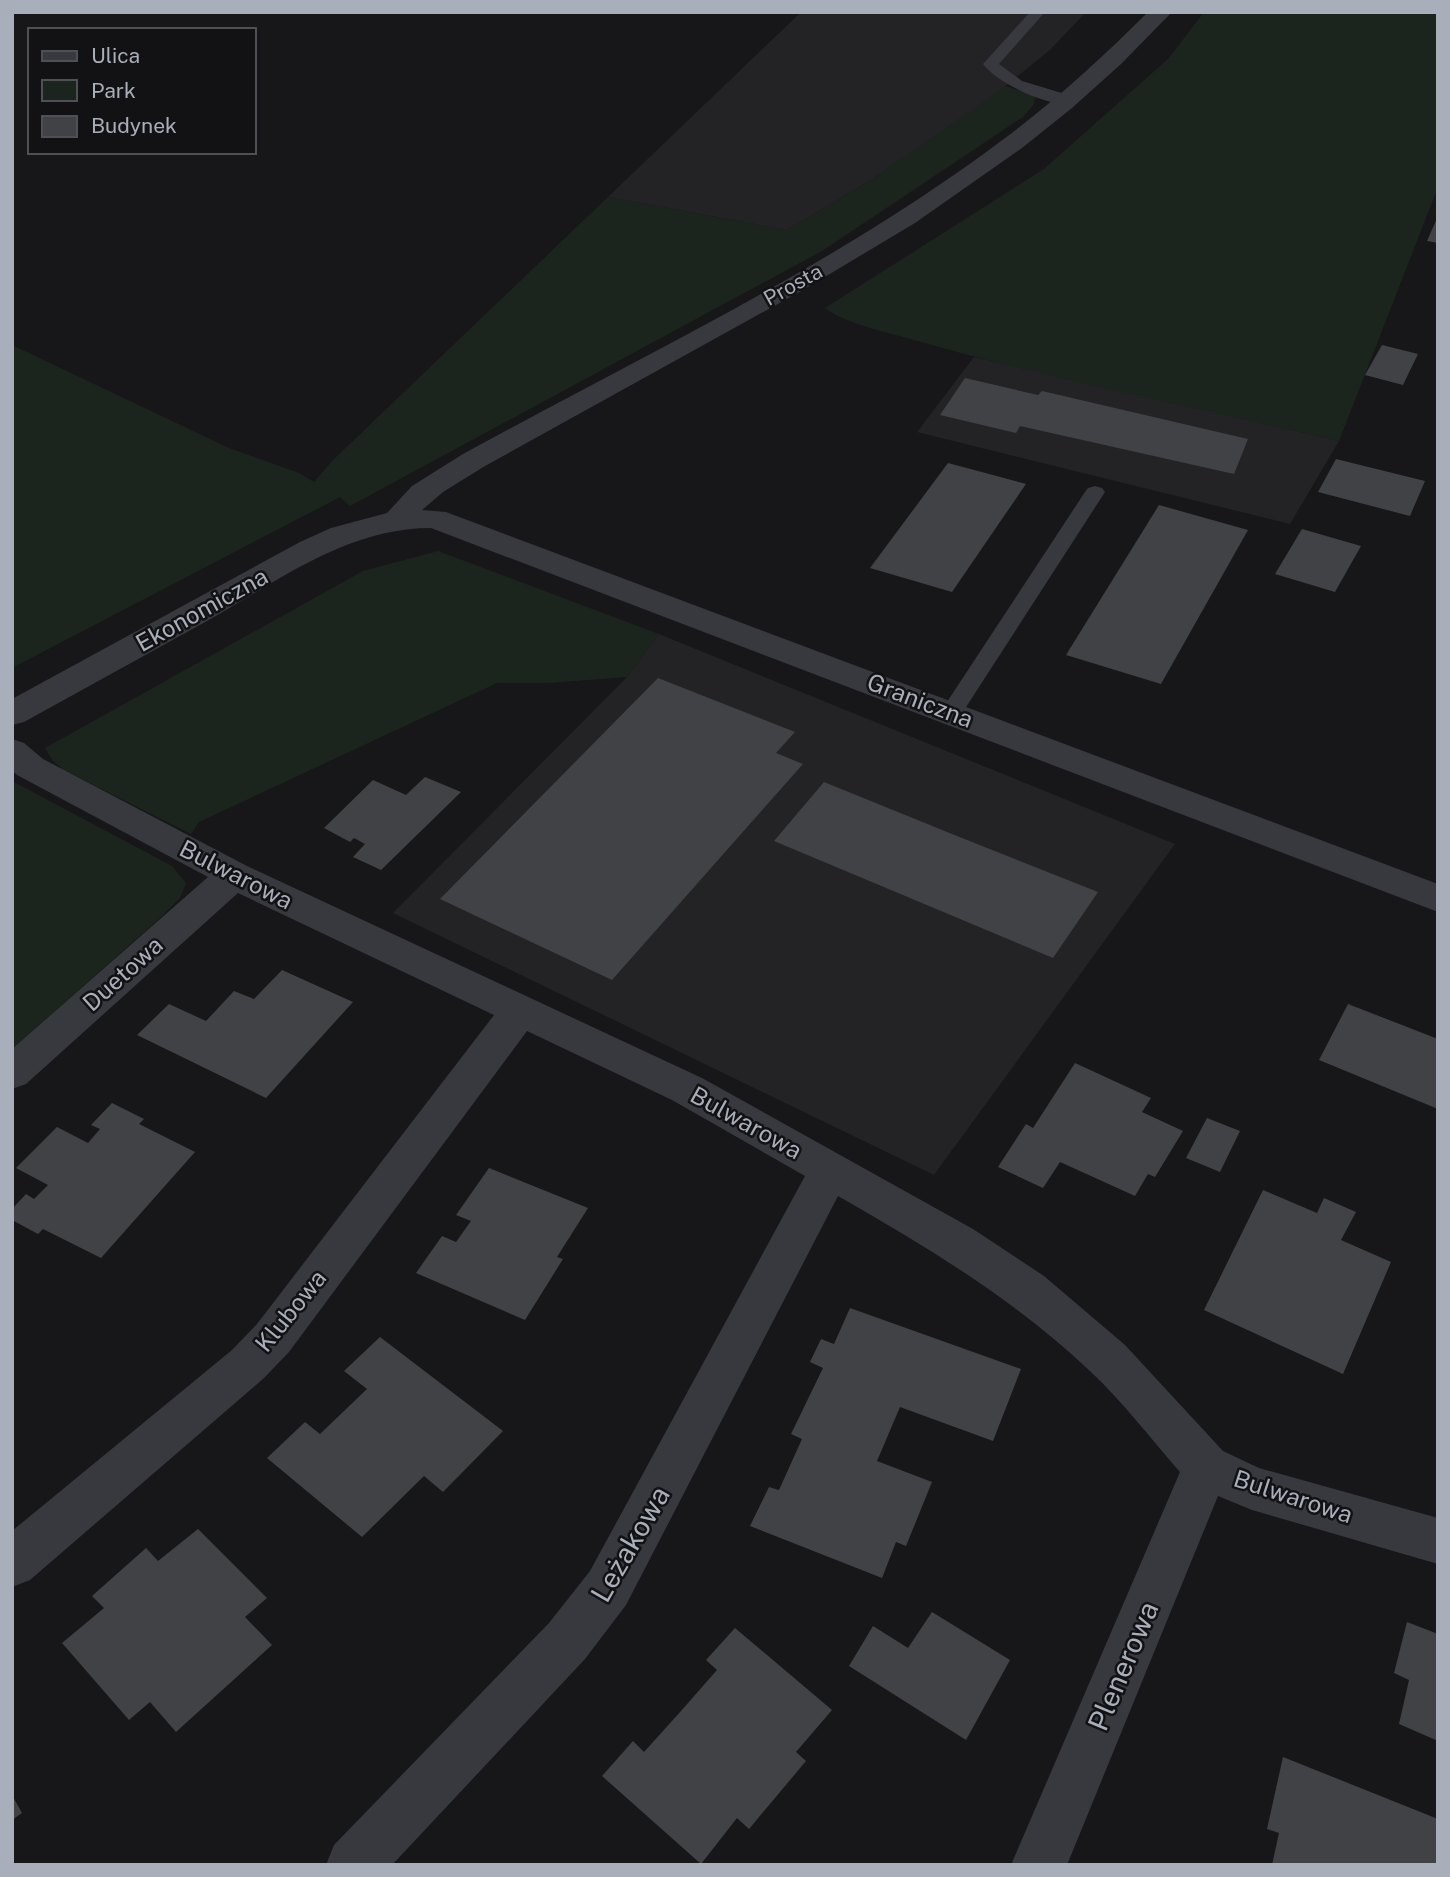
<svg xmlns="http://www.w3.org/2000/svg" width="1450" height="1877" font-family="'Public Sans',sans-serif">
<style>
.built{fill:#232326}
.green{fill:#1c251d}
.building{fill:#414246}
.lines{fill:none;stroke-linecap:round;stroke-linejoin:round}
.lane{fill:#37393f;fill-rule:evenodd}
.street{fill:#37393f;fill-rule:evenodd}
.labels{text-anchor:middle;stroke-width:5;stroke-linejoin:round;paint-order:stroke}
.far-street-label{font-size:21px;fill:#a8aeba;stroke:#121214}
.street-label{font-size:24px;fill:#a8aeba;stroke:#121214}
.near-street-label{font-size:28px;fill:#a8aeba;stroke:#121214}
</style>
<rect width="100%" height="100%" fill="#171719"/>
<!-- built -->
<g class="built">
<path d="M801 12H1086L1051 49 997 93 873 179 787 230 608 197Z"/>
<path d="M974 357 1339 441 1290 524 917 432Z"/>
<path d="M659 634 1175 844 934 1175 393 913 627 677Z"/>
</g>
<!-- green -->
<g class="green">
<path d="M1204 12H1438V187L1339 441C1201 409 1061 382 925 343 896 334 849 326 825 308L1044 169 1169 58Z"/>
<path d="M1006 86 1035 96 1034 104 1023 117 822 251 350 506 340 497 12 668V345L229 448 299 473 314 482 333 460 608 197 787 230 873 179Z"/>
<path d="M438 551 659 634 627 677 549 683H497L199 822 191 834 64 770 53 761 45 748 363 571Z"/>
<path d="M12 781 172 866 186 883 180 898 161 917 12 1049Z"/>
</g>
<!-- building -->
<g class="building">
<path d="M1438 216V243L1427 241Z"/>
<path d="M1382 345 1418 354 1403 385 1365 375Z"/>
<path d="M965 378 1038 395 1042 391 1248 439 1234 474 1020 426 1016 433 940 415Z"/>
<path d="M1336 459 1425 481 1410 516 1318 492Z"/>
<path d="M948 463 1026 484 952 592 870 568Z"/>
<path d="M1159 505 1248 530 1161 684 1066 655Z"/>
<path d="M1302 529 1361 546 1335 592 1275 574Z"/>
<path d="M658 678 795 732 776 753 803 764 612 980 440 899Z"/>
<path d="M425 777 461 792 381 870 353 857 365 844 354 838 350 842 324 828 373 780 406 795Z"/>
<path d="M824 782 957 836 1098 892 1053 958 774 841Z"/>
<path d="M282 970 353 1002 266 1098 137 1035 169 1004 206 1021 234 991 254 999Z"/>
<path d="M1348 1004 1438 1039V1109L1319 1060Z"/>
<path d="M1075 1063 1151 1098 1142 1112 1183 1131 1155 1177 1148 1174 1135 1196 1060 1162 1043 1188 998 1167 1026 1124 1033 1128Z"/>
<path d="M112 1103 144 1119 139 1124 195 1152 101 1258 43 1229 38 1234 12 1220V1209L26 1194 34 1199 48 1185 16 1168 57 1127 88 1143 100 1129 91 1125Z"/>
<path d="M1207 1118 1240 1131 1220 1172 1186 1158Z"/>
<path d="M489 1168 588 1208 557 1257 563 1259 525 1320 416 1273 442 1236 456 1242 471 1221 456 1215Z"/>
<path d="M1263 1190 1317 1213 1324 1198 1356 1212 1341 1240 1391 1262 1343 1374 1204 1310Z"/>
<path d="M850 1308 1021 1369 993 1441 900 1407 877 1461 932 1482 906 1546 896 1542 882 1578 750 1526 769 1487 779 1490 802 1439 791 1434 823 1368 810 1362 821 1339 834 1344Z"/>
<path d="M380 1337 503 1431 443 1492 424 1476 362 1537 267 1458 305 1422 320 1434 367 1389 344 1371Z"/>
<path d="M198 1529 267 1598 245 1617 272 1645 176 1732 150 1702 129 1720 62 1643 104 1608 92 1596 146 1548 158 1561Z"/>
<path d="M932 1612 1010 1660 966 1740 849 1666 873 1626 908 1648Z"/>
<path d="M1407 1622 1438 1634V1741L1399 1724 1409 1680 1394 1673Z"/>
<path d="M735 1628 832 1710 796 1752 806 1761 749 1829 737 1818 701 1864 602 1776 633 1741 644 1752 681 1711 717 1670 706 1660Z"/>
<path d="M1283 1757 1438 1819V1865H1272L1279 1833 1267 1829Z"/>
<path d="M12 1795 22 1813 12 1820Z"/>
</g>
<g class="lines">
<!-- lane -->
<g class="lane">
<path d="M1030 12H1045L999 64 1022 81 1075 97 1077 100 1075 103C1051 109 997 83 983 64Z"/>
<path d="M1095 486 1102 488 1105 492 959 718 951 721 943 718 939 713 943 708 1085 492 1088 488Z"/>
</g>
<!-- street -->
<g class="street">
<path d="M1148 12H1172L1121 64 1072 108 1022 148 915 223 803 290 485 466 443 492 422 510 446 512 1438 884V912L431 528C347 528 278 581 207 621 146 655 85 688 24 722L12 725V699L300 542 331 528 387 513 412 486 463 454C646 354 838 264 1005 138 1056 100 1103 57 1148 12Z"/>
<path d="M12 739 24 743 43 759 247 866 702 1078 973 1229 1044 1276 1125 1345 1223 1451 1259 1468 1438 1518V1564L1252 1510 1218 1496 1067 1865H1011L1180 1472C1151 1439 1123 1402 1091 1372 1015 1300 929 1248 838 1196L626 1605 585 1659 392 1865H326L334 1845 549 1623 590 1571 805 1176 672 1100 527 1031 289 1352 264 1378 30 1580 12 1587V1531L232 1350 257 1324 494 1015 238 893 26 1084 12 1089V1049L208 877 17 775 12 771Z"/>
</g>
</g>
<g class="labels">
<!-- far-street labels -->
<g class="far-street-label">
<text transform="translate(793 285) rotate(-29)" y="7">Prosta</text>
</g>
<!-- street labels -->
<g class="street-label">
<text transform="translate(202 610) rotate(-29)" y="8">Ekonomiczna</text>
<text transform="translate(920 701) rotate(21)" y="8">Graniczna</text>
<text transform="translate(236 875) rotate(27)" y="8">Bulwarowa</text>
<text transform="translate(123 974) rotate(-42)" y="8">Duetowa</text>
<text transform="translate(746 1123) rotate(29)" y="8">Bulwarowa</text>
<text transform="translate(291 1311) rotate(-51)" y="8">Klubowa</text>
<text transform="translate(1293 1497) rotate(18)" y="8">Bulwarowa</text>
</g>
<!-- near-street labels -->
<g class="near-street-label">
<text transform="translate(630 1544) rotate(-60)" y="10">Leżakowa</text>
<text transform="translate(1123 1666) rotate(-67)" y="10">Plenerowa</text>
</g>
</g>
<!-- border -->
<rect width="1450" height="1877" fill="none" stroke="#a8aeba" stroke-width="28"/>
<!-- legend -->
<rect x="28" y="28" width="228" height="126" fill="#121214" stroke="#4e5056" stroke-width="2"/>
<rect x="42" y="51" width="35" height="10" fill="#37393f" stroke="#4e5056" stroke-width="2"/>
<text x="91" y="63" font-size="21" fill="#a8aeba">Ulica</text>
<rect x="42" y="80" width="35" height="21" fill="#1c251d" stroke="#4e5056" stroke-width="2"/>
<text x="91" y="98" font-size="21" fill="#a8aeba">Park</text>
<rect x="42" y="116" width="35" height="21" fill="#414246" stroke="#4e5056" stroke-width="2"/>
<text x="91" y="133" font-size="21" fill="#a8aeba">Budynek</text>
</svg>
